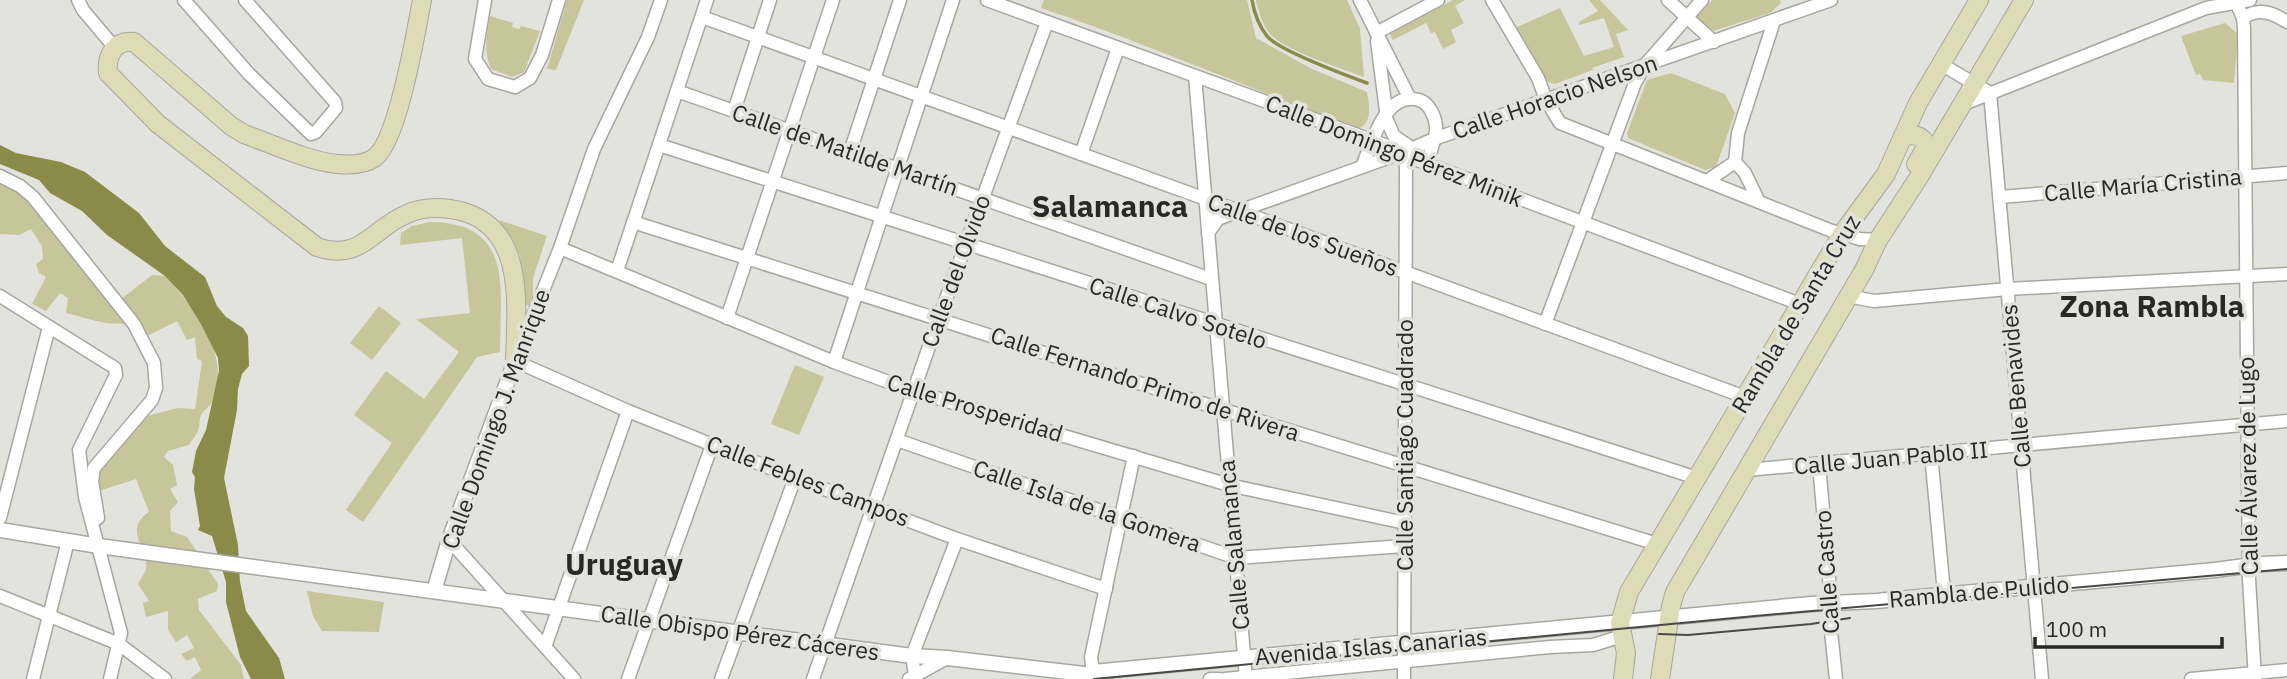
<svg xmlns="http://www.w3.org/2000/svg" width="2287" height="679" font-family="'IBM Plex Sans',sans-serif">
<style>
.green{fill:#c6c69a}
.water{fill:#8b8b49}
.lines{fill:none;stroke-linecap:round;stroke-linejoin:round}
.stream{stroke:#8b8b49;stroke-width:3.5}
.minor-casing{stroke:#a7a7a2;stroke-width:15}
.tertiary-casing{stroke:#a7a7a2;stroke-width:17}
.secondary-casing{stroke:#a7a7a2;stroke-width:20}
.minor{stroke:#fff;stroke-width:12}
.tertiary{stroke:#fff;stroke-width:14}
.secondary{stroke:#dddcb6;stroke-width:18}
.tram{stroke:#494946;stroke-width:2}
.labels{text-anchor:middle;stroke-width:7;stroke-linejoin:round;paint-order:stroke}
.street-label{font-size:23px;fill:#282826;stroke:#e3e3dd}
.district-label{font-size:30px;font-weight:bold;fill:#282826;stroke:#e3e3dd}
</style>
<rect width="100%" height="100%" fill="#e3e3dd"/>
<!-- green -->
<g class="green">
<path d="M567 0H584L556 70 547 69Z"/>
<path d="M1044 0H1247L1256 38 1310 68 1367 92C1369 105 1373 120 1360 128 1253 91 1149 44 1041 8Z"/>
<path d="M1256 0H1347L1360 29 1364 77C1340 68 1290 52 1272 36 1264 29 1258 10 1256 0Z"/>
<path d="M1453 0H1465L1455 6 1464 23 1451 30 1456 42 1443 49 1435 32 1431 33 1426 23 1393 40 1390 34Z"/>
<path d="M1589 0H1600L1628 30 1616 34 1624 57 1592 68 1593 70 1555 84 1548 82 1515 28 1560 8 1584 56 1614 47 1604 18 1579 25V22L1598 11Z"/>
<path d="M1712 0H1780L1781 3 1770 13 1710 32 1696 18Z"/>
<path d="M490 16 513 23 512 27 519 29 521 26 540 31 524 72 512 77 491 69C483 51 487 34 490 16Z"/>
<path d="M2225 23 2238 34 2234 83 2203 80 2200 74 2196 75 2181 36Z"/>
<path d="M1671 73 1725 94 1735 113 1716 167 1705 170 1628 138 1627 133 1647 80Z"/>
<path d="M0 182 24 197 69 251 121 299 152 275 165 276C195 307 233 357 212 402 209 407 204 410 201 415 199 420 200 426 198 431 196 436 191 441 189 445L168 451 164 457 173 465 177 485 170 489 178 502 170 511 171 531 187 537 218 584 217 591 198 599 199 610 241 665 244 679H190L201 670 195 657 187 661 181 654 194 648 187 635 176 642 168 630V611L146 617 143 603 149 601 138 584C140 580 145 573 146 569 149 549 122 530 149 512L136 479 102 490 96 485V470L143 417 178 408 195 409 202 361 197 359 195 337 187 340 177 321 149 335C135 321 124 325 106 323 93 321 79 316 66 313L68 298 60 293 46 311 32 304 46 277 39 273 36 264 43 259 42 246 31 229 19 235 0 234Z"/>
<path d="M499 220 547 236 533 278V296L530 306 523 303 520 256Z"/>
<path d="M429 222C515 222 500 289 500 352L477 357 363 522 346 510 392 443 354 415 386 371 424 399 459 352 416 319 470 313 462 238 400 245 401 233 412 226Z"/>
<path d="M379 306 401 323 372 360 350 343Z"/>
<path d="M795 365 824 377 799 435 771 424Z"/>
<path d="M307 591 384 602 379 632 322 631 313 616Z"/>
</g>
<!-- water -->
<path class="water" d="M0 145 16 153 61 162 85 172 139 213 165 246 205 277 217 306 226 317 243 328 248 336 249 366 242 374 238 389 237 410 224 478 238 545 240 582 246 611 279 658 285 679H251L240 657 226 602V582L212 536 198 530 200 526 194 489 195 477 192 472 196 451 206 430 219 371 218 358 201 324 183 295 165 276 107 235 82 211 50 193 39 180 0 164Z"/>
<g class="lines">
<!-- stream -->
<path class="stream" d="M1252 0C1254 12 1259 26 1267 36 1278 50 1348 76 1367 83"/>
<!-- minor casing -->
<g class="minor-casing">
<g id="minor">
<path d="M78 0 83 10 115 48"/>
<path d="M184 0 249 74 311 134 316 132 336 108 335 102 245 0"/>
<path d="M485 0 475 59 488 79 515 87 530 78 542 55 559 0"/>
<path d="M661 0 648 37 594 149 560 248 515 361 628 411 795 478 957 539 1106 589"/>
<path d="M987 0 1404 152 1417 160 1800 304"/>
<path d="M1360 0 1410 99"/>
<path d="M1492 0 1538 78 1546 100 1560 123 1832 231 1860 239 1878 240"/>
<path d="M1668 0 1714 42"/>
<path d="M2235 0 2243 18 2244 28 2249 579 2255 679"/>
<path d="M702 17 1239 211 1745 397"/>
<path d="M2243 18C2259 7 2273 13 2287 22"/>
<path d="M1376 33 1438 0"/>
<path d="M1377 41 1386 111"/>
<path d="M1941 64 1990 93 2042 679"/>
<path d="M1195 76 1246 679"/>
<path d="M677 91 1211 279"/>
<path d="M1961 105 2206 8 2250 0"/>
<path d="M734 111 770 0"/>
<path d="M1385 116 1394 136 1411 148"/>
<path d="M659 145 1697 478"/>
<path d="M850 152 900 0"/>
<path d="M1081 154 1118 48"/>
<path d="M1735 162 1738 133 1774 21"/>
<path d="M1362 167C1372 143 1385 90 1419 100 1429 103 1435 116 1436 126 1437 139 1429 150 1429 163"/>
<path d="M0 176 20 186 33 197 134 324 154 363 156 388 152 400 94 468 92 481 98 518"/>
<path d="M1707 181 1735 162 1745 173 1759 202"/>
<path d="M2000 197 2287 173"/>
<path d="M633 222 1211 406 1657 544"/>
<path d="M1208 233 1218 219 1239 211 1404 152 1434 139 1831 0"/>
<path d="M560 248 834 362 913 391 1229 485 1405 523"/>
<path d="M617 271 707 0"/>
<path d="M1851 293 1858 298 1874 301 2008 289 2287 274"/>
<path d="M0 296 115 368 116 375 79 450 85 497 121 633 110 679"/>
<path d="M727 318 833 0"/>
<path d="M1545 324 1635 83 1645 65 1702 0"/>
<path d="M834 362 953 0"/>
<path d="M897 440 1236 558 1404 546"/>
<path d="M1931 454 1943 582 1948 595"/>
<path d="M1819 464 1830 590 1831 631 1836 679"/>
<path d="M1746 470 2287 421"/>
<path d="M0 518 49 327"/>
<path d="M449 540 574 679"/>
<path d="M0 596 119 644 165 679"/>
<path d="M545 647 628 411"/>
<path d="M1093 672 1091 657 1134 456"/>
<path d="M915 675 912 656 957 539"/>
<path d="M33 679 68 541"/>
<path d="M628 679 712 445"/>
<path d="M721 679 795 478"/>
<path d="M813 679 939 318 1047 22"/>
<path d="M909 679 947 658"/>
<path d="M1210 679H1220"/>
<path d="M1225 679 1550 647 1593 645 1622 636"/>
<path d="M1404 679 1406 168 1404 152"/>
<path d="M2191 679 2287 670"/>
</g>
</g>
<!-- tertiary casing -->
<g class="tertiary-casing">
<g id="tertiary">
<path d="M0 530 99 546 912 656 947 658 1084 674"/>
<path d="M434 591 449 540 515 361"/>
<path d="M1074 679 1093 672 1811 604 1876 601 2215 570 2260 564 2287 563"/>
</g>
</g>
<!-- secondary casing -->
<g class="secondary-casing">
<g id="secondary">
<path d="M422 0C416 31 398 142 374 158 364 165 348 165 337 164 308 161 272 144 244 134L231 126 134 42C115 40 106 55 108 73L158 124 317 247C362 262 372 228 407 214 425 206 445 207 464 212 527 231 516 310 515 361"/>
<path d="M1903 137C1911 134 1919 134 1925 142L1924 151 1916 164"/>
<path d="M1623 679 1626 653 1620 623 1629 592 1842 234 1886 174 1918 103 1979 0"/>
<path d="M1660 679 1671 606 1675 592 1864 270 1878 240 1919 177 2024 0"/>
</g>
</g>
<!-- minor -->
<use href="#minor" class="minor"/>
<!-- tertiary -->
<use href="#tertiary" class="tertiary"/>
<!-- secondary -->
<use href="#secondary" class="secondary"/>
<!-- tram -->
<g class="tram">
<path d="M1659 634 1688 635 1811 624 1850 618"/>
<path d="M1094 679 1755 616 2287 569"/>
</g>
</g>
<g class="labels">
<!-- street labels -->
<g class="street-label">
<text transform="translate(1555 97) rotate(-19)" y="8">Calle Horacio Nelson</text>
<text transform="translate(845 150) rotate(19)" y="8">Calle de Matilde Martín</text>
<text transform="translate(1394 151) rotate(21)" y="8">Calle Domingo Pérez Minik</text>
<text transform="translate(2143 185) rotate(-5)" y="8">Calle María Cristina</text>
<text transform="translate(1303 235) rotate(20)" y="8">Calle de los Sueños</text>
<text transform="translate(956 271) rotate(-70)" y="8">Calle del Olvido</text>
<text transform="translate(1178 313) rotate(18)" y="8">Calle Calvo Sotelo</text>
<text transform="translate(1796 314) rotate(-59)" y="8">Rambla de Santa Cruz</text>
<text transform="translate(1145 384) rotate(18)" y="8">Calle Fernando Primo de Rivera</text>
<text transform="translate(2016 386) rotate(-95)" y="8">Calle Benavides</text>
<text transform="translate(975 408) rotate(17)" y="8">Calle Prosperidad</text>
<text transform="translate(496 419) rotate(-70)" y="8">Calle Domingo J. Manrique</text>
<text transform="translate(1405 445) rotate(-90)" y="8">Calle Santiago Cuadrado</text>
<text transform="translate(1891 458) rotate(-5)" y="8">Calle Juan Pablo II</text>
<text transform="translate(2248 466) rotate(-91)" y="8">Calle Álvarez de Lugo</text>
<text transform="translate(808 481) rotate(21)" y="8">Calle Febles Campos</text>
<text transform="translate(1087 506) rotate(19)" y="8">Calle Isla de la Gomera</text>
<text transform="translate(1234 545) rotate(-95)" y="8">Calle Salamanca</text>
<text transform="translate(1827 572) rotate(-94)" y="8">Calle Castro</text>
<text transform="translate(1979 592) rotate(-5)" y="8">Rambla de Pulido</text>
<text transform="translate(740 633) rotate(8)" y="8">Calle Obispo Pérez Cáceres</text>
<text transform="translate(1371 647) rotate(-5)" y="8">Avenida Islas Canarias</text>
</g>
<!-- district labels -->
<g class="district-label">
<text x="1110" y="217">Salamanca</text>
<text x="2152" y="317">Zona Rambla</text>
<text x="624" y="575">Uruguay</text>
</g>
</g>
<!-- scale -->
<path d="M2035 637v10h187v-10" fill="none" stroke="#282826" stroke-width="3.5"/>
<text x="2046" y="637" font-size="21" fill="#282826" stroke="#e3e3dd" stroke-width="5" paint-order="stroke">100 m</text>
</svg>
